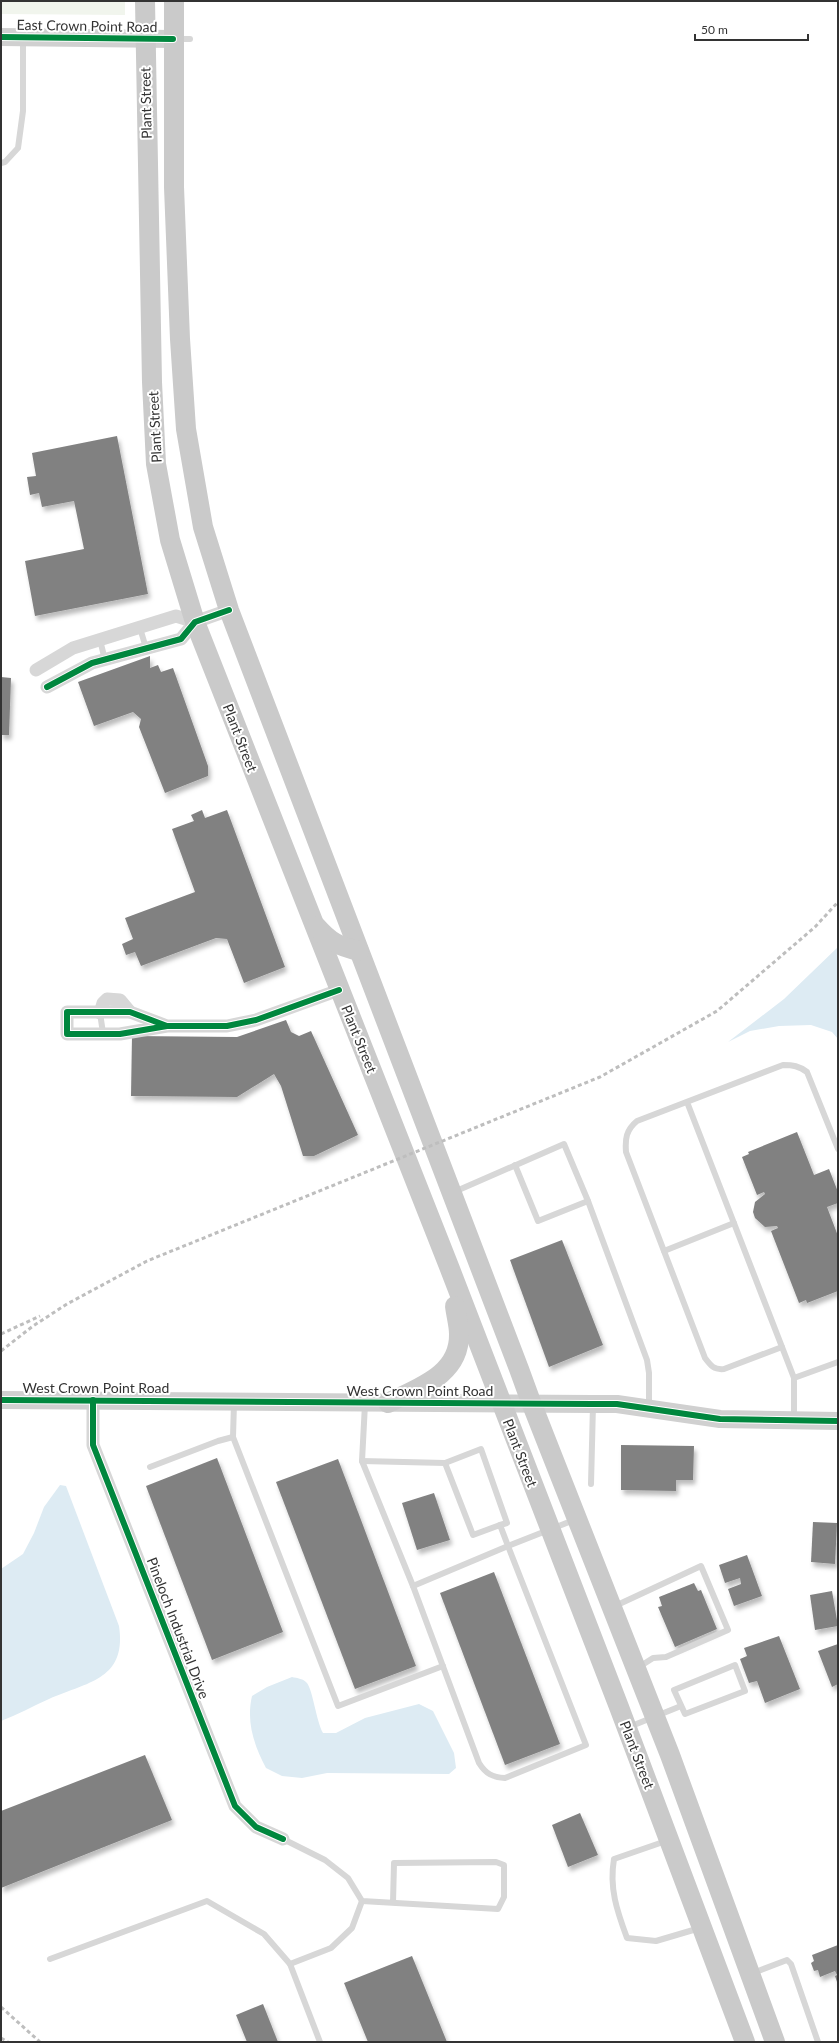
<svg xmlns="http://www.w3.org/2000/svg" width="839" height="2043" font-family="Lato,sans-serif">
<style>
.green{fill:#f1f5ed}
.water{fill:#ddebf3}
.building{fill:#818181;filter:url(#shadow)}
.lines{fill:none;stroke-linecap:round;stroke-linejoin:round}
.lane{stroke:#d7d7d7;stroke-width:6}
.street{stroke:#d7d7d7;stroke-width:13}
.secondary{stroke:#d0d0d0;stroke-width:18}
.primary{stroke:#cacaca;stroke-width:20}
.rail{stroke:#bebebe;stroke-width:3;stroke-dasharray:4 3;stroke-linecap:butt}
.cycleway-casing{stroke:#fff;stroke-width:8}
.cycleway{stroke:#00873e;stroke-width:6}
.labels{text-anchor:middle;stroke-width:4;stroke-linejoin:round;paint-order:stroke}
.street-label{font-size:14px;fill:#333;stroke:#fff}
</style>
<defs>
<filter id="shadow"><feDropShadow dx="2.5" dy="4.5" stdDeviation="2" flood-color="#0004"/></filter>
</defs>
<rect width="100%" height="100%" fill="#fff"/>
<!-- green -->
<path class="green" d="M1 1H125V15L1 14Z"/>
<!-- water -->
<g class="water">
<path d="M838 947V1039L832 1032 811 1025 779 1026 750 1031 728 1042 784 999Z"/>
<path d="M60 1485 66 1486 119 1626C127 1680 87 1682 49 1699 33 1706 17 1715 1 1721V1569L23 1554 34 1533 44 1507Z"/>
<path d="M292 1677C297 1678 304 1679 307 1683 313 1691 316 1720 323 1733H336L365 1718 419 1704 433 1711 454 1753 456 1768 449 1774 327 1773 302 1778 282 1776 266 1768C254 1745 246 1722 252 1696L267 1687Z"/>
</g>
<!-- building -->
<g class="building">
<path d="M117 436 148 594 35 616 25 561 84 549 74 501 42 507 39 493 30 495 27 477 36 476 32 453Z"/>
<path d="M150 656V668L158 665 161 672 173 668 208 766V776L165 793 139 727 141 719 133 712 94 726 78 682Z"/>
<path d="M1 677 11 678 9 735H1Z"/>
<path d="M202 810 205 818 227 810 285 967 244 983 227 939 216 938 141 966 135 952 126 955 122 944 133 939 125 918 195 892 172 829 194 821 191 815Z"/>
<path d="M286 1020 291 1032 299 1036 311 1031 358 1135 314 1156H303L281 1086 274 1074 237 1097 131 1096 132 1036 237 1037Z"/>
<path d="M797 1132 814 1175 829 1169 838 1192V1203L827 1207 838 1236V1291L807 1303 806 1300 799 1303 771 1231 778 1228 777 1226 765 1227 755 1218 753 1212 755 1202 765 1194 764 1192 757 1195 742 1157 749 1154 748 1152Z"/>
<path d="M562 1240 603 1345 549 1367 510 1260Z"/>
<path d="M621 1445 694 1446 693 1480H676V1491L621 1490Z"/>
<path d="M217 1458 283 1632 212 1660 146 1486Z"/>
<path d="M338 1459 416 1666 355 1689 276 1482Z"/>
<path d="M434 1493 450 1540 417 1550 402 1503Z"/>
<path d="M813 1522 837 1523 835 1564 811 1562Z"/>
<path d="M747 1555 762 1596 734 1606 728 1589 741 1584 740 1578 725 1583 719 1565Z"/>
<path d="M494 1572 560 1744 505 1765 440 1593Z"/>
<path d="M694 1583 698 1591 701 1590 717 1629 675 1647 658 1607 662 1606 659 1597Z"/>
<path d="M832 1591 838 1626 815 1630 810 1595Z"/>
<path d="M779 1636 800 1689 765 1703 757 1681 749 1683 740 1659 747 1656 744 1648Z"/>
<path d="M838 1644V1684L832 1687 818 1651Z"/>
<path d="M145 1755 172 1820 1 1888V1811Z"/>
<path d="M580 1813 598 1855 568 1867 552 1825Z"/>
<path d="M838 1945V1985L835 1976 837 1975 835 1971 820 1977 818 1970 814 1971 811 1963 814 1961 812 1955Z"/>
<path d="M412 1956 447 2042H368L344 1983Z"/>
<path d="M263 2004 278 2042H247L236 2015Z"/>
</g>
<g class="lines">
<!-- lane -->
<g class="lane">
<path d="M177 39H190"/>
<path d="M1 163 5 162 18 148 23 111V39"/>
<path d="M140 628 146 648"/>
<path d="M100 640 105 660"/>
<path d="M100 1013 103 1033"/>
<path d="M687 1102 782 1347 724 1369C714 1370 711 1366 705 1358L626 1152C625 1139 626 1130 637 1121L783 1065C793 1065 799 1066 807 1072L838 1149"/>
<path d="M515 1165 538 1221 588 1201"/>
<path d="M454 1192 564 1144 588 1201 647 1360 649 1373V1407"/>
<path d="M664 1251 734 1223"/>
<path d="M782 1347 794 1378"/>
<path d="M234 1403 233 1437 338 1706 443 1666"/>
<path d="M365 1404 362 1461 413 1586 479 1763C486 1774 492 1777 505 1778L586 1745 508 1546 574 1520"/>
<path d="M794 1418V1378L838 1362"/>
<path d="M362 1461 445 1463 473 1535 500 1525 508 1546 413 1586"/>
<path d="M445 1463 481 1449 507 1523 500 1525"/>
<path d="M150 1467 218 1441 233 1437"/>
<path d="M591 1484 593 1405"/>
<path d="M615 1606 701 1566 728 1630 666 1657 653 1658 639 1667"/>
<path d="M735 1665 745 1691 685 1714 674 1690Z"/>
<path d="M629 1727 681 1706"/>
<path d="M283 1839 325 1860 348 1878 362 1901 498 1909 504 1897V1865L496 1862 394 1863 393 1903"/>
<path d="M666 1841 614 1859C609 1888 617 1911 627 1938L656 1941 700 1928"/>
<path d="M50 1959 207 1901 264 1934 290 1964 331 1948 352 1928 362 1901"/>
<path d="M290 1964 320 2042"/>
<path d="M753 1973 787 1960 791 1964 818 2042"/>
</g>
<!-- street -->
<g class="street">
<path d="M36 670 73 648 176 616 195 622"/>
<path d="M47 687 92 663 181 639 195 622 229 610"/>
<path d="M100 1013 103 1003 107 999 120 1000 130 1012"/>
<path d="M167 1026 130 1012H67V1034H120L167 1026H227L256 1020 339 990"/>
<path d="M93 1400V1445L235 1806 256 1827 283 1839"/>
</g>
<!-- secondary -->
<g class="secondary">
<path d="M1 37 173 39"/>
<path d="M1 1400 593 1404H617L720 1419 838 1421"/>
</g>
<!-- primary -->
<g class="primary">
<path d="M145 1 152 382 156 464 170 540 195 622 450 1269 619 1707 745 2042"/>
<path d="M174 1V187L180 339 186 429 203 527 229 610 519 1369 531 1402 670 1755 775 2042"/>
<path d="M316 926C330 942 338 946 359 951"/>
<path d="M388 1403C418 1388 460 1375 459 1334 459 1325 456 1315 455 1306"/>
</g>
<!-- rail -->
<g class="rail">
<path d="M1 1334 40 1316"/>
<path d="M1 1351 33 1326 67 1304 147 1261 600 1077 717 1011 815 927 838 902"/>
<path d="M1 2007 40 2042"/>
<path d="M1 2038 8 2042"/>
</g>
<!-- cycleway casing -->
<g class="cycleway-casing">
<g id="cycleway">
<path d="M1 37 173 39"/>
<path d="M47 687 92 663 181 639 195 622 229 610"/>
<path d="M167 1026 130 1012H67V1034H120L167 1026H227L256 1020 339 990"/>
<path d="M1 1400 593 1404H617L720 1419 838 1421"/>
<path d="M93 1400V1445L235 1806 256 1827 283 1839"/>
</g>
</g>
<!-- cycleway -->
<use href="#cycleway" class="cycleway"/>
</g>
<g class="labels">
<!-- street labels -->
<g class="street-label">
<text transform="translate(87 26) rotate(1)" y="5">East Crown Point Road</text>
<text transform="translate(146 103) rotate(-91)" y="5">Plant Street</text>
<text transform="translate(155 427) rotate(-93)" y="5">Plant Street</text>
<text transform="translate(240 738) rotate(69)" y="5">Plant Street</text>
<text transform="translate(359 1039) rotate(68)" y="5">Plant Street</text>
<text x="96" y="1393">West Crown Point Road</text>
<text x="420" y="1396">West Crown Point Road</text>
<text transform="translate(520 1453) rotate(69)" y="5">Plant Street</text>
<text transform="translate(178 1628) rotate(69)" y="5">Pineloch Industrial Drive</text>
<text transform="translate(637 1755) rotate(69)" y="5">Plant Street</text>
</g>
</g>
<!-- border -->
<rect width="839" height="2043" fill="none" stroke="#333333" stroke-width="4"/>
<!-- scale -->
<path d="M695 34v6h113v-6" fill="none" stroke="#333333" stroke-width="2"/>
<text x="701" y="34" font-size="12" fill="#333333" stroke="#ffffff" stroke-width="3" paint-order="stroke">50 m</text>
</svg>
